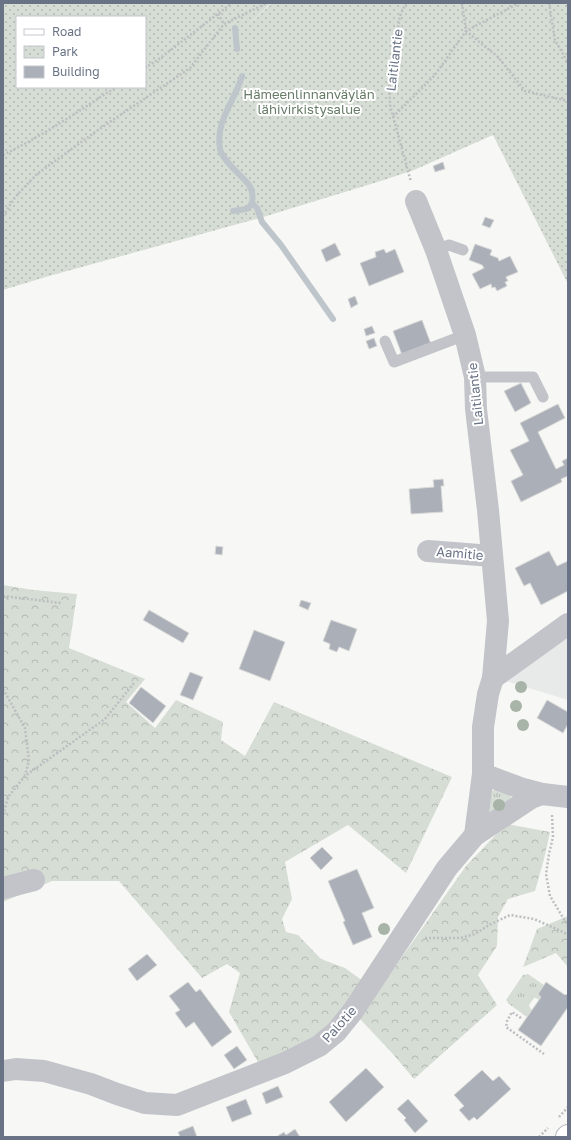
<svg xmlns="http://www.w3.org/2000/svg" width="571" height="1140" font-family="'Golos Text',sans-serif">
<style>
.built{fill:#e8e9e9}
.grass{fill:url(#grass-tufts)}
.forest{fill:url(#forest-crowns)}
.park{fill:url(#park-dots);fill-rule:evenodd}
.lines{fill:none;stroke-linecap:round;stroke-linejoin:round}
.stream{stroke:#bec5cb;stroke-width:6}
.building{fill:#abb0b8;stroke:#d9dad8}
.secondary-casing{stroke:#b4b8be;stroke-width:24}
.path{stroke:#bcbec1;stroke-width:2.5;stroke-dasharray:2 2;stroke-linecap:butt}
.service{stroke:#c2c4c9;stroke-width:11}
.minor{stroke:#c2c4c9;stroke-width:22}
.secondary{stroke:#fff;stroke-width:22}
.tree{fill:#a8b4a7}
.labels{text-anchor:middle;stroke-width:4;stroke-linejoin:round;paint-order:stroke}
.street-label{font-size:13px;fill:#697385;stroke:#fff}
.park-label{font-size:13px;fill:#677c67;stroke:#fff}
</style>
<defs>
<pattern id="grass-tufts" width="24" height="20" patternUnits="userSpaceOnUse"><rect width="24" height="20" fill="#d6ddd5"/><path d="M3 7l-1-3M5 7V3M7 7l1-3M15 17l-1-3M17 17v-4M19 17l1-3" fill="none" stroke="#b2b8b2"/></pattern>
<pattern id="forest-crowns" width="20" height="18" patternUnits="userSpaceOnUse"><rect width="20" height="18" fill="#d6ddd5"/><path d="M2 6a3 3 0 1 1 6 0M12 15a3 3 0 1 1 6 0" fill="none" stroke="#b2b8b2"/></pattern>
<pattern id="park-dots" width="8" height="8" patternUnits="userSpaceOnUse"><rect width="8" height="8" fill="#d6ddd5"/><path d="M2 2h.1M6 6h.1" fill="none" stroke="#b2b8b2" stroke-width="1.8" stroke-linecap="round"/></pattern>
</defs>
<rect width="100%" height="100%" fill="#f7f8f5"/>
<!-- built -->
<path class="built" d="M568 638V700L502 680Z"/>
<!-- grass -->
<g class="grass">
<path d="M499 788 508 792 512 799 484 823 489 792Z"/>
<path d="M528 974 544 985 538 994 541 997 539 1000 536 998H534L529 1005 530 1008 532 1010 527 1017 509 1004 506 1000 523 975Z"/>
</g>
<!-- forest -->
<g class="forest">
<path d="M3 585 33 590 77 594 69 648 145 679 126 702 155 728 176 700 223 722 221 740 245 756 274 702 452 777 406 873 348 825 285 862 292 899 282 919 286 932 298 935 321 959 345 968 363 981 323 1037 262 1069 229 1012 240 973 227 964 202 978 119 881H52L3 902Z"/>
<path d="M506 824 550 832 544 859 535 891 508 899 498 917 497 946 478 975 497 1005 414 1079 392 1053 359 1018 466 866Z"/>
<path d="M568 916V967L556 953 523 967 537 929Z"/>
</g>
<!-- park -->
<path class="park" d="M3 3H271L248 25 272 3H568V284L493 135 414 170 384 180 260 218 49 276 3 290ZM17 17H145V87H17Z"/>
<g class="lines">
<!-- stream -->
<g class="stream">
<path d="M235 28 237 49"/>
<path d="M252 203 257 208 262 222 281 245 333 319"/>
<path d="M233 211C237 210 245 210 248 208 255 203 253 191 249 185 242 176 222 160 220 149 215 121 235 101 242 76"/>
</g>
</g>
<!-- building -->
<g class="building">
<path d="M365 90H375L376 99 366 100Z"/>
<path d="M443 162 445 169 435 172 433 166Z"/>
<path d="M485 217 494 220 490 228 482 225Z"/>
<path d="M335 243 341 255 326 262 321 250Z"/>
<path d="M475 244 492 250 490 255 498 258 499 261 510 256 518 272 506 277 508 281 505 282 507 286 497 291 495 287 492 288 491 284 480 289 472 274 484 268 482 265 469 260Z"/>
<path d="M384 249 386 253 395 249 404 272 369 286 360 263 376 257 375 252Z"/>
<path d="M355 296 358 304 351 308 348 299Z"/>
<path d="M422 320 431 344 402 355 393 331Z"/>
<path d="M372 326 375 333 366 336 364 329Z"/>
<path d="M374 338 377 346 369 349 366 341Z"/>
<path d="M521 383 531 403 515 412 504 391Z"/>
<path d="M558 404 565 418 538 432 556 469 564 465 562 461 568 458V476L561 479 562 482 521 502 511 481 523 475 510 450 529 441 520 423Z"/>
<path d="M443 479 444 486H441L443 512 411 514 409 489 434 487 433 480Z"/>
<path d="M216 546 223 547 222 555 215 554Z"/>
<path d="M549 551 557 566 568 561V591L541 605 530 583 524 586 515 568Z"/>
<path d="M301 600 311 603 308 610 299 606Z"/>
<path d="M149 610 189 633 183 643 143 620Z"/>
<path d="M331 620 357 629 349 651 339 647 337 652 329 649 330 644 323 641Z"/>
<path d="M254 630 285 642 270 681 239 669Z"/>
<path d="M190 672 203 677 193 700 180 695Z"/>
<path d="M141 687 166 706 153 723 129 703Z"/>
<path d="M547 700 568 712V724L563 733 537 718Z"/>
<path d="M322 847 333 858 321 870 310 858Z"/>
<path d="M357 869 374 908 362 913 372 937 353 945 343 922 345 921 328 881Z"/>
<path d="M147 954 157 965 137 981 128 969Z"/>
<path d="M188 982 196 992 200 989 232 1032 212 1047 194 1022 186 1028 175 1013 180 1010 169 996Z"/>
<path d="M546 982 565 995 566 994 568 996V1007L541 1046 518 1030 541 997 538 994Z"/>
<path d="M237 1046 247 1060 234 1069 224 1055Z"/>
<path d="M366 1068 384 1087 346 1122 329 1102Z"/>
<path d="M482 1070 493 1081 499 1076 511 1089 477 1120 474 1117 469 1121 459 1110 464 1106 454 1095Z"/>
<path d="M278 1086 283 1097 266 1104 262 1093Z"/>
<path d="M246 1099 252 1114 232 1122 226 1107Z"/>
<path d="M408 1099 428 1121 415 1133 404 1120 406 1118 397 1109Z"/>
<path d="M193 1126 197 1137H180L178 1132Z"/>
<path d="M295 1129 300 1137H276L284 1132 286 1135Z"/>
</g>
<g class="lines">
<!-- secondary casing -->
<g class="secondary-casing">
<path id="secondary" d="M567 1137 568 1136"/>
</g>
<!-- path -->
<g class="path">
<path d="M406 3 400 16 389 84 390 105 411 182"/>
<path d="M462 3 466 31 498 57 525 91 568 101"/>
<path d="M549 3 555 40 568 63"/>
<path d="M218 14 224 24"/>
<path d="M145 68 159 59 232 3"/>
<path d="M393 117 435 75 466 31 519 3"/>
<path d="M3 155C42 136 79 111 116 87"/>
<path d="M3 216 16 196 37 174 98 130 190 68 224 24 267 3"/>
<path d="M3 596 61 603"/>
<path d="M3 689 25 728 29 761 25 775"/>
<path d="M3 815 8 797 25 776 105 719 134 683"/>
<path d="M552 815 553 837 549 854 546 874 550 896 568 926"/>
<path d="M425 938H460L475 934 489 925 510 915 534 919 561 931 568 935"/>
<path d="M521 1018 512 1012 507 1021 506 1027 544 1054"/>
<path d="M559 1117 568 1107"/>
<path d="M539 1137 548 1128"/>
</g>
<!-- service -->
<g class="service">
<path d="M436 250 449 245 463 250"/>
<path d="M385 341 394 362 465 335"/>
<path d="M475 377H533L543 397"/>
</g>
<!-- minor -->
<g class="minor">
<path d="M416 201 436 250 465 335 475 377 476 409 488 510 498 621 493 678 488 694 483 727V774L523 789 542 794"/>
<path d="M428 551 492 556"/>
<path d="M493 678 568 624"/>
<path d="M475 835 483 774"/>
<path d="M3 888 34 880"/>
<path d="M3 1071 16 1069 44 1071 91 1084 117 1094 145 1103 177 1105 285 1063 319 1046 336 1032 353 1011 447 868 475 835 531 798 542 794 568 797"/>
</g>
<!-- secondary -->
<use href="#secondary" class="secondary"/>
</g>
<!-- trees -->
<g class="tree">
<circle cx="521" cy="687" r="6"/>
<circle cx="516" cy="706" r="6"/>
<circle cx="523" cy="725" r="6"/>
<circle cx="499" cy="805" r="6"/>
<circle cx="384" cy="929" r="6"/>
</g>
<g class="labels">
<!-- street labels -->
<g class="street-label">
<text transform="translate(394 60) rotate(-83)" y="5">Laitilantie</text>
<text transform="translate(475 394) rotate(-96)" y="5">Laitilantie</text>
<text transform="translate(460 553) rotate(5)" y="5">Aamitie</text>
<text transform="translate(339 1024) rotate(-48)" y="5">Palotie</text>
</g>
<!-- park labels -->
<g class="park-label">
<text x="309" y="99">Hämeenlinnanväylän<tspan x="309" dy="15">lähivirkistysalue</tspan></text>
</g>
</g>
<!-- border -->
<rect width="571" height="1140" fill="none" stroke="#697385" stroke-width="8"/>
<!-- legend -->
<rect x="16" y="16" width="130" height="72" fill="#ffffff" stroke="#c3c7ce"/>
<rect x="24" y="29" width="20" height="6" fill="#ffffff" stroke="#c3c7ce"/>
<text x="52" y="36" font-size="12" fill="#697385">Road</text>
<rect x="24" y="46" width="20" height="12" fill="url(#park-dots)" stroke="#c3c7ce"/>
<text x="52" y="56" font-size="12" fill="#697385">Park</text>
<rect x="24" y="66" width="20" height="12" fill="#abb0b8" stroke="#c3c7ce"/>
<text x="52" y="76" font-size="12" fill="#697385">Building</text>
</svg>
